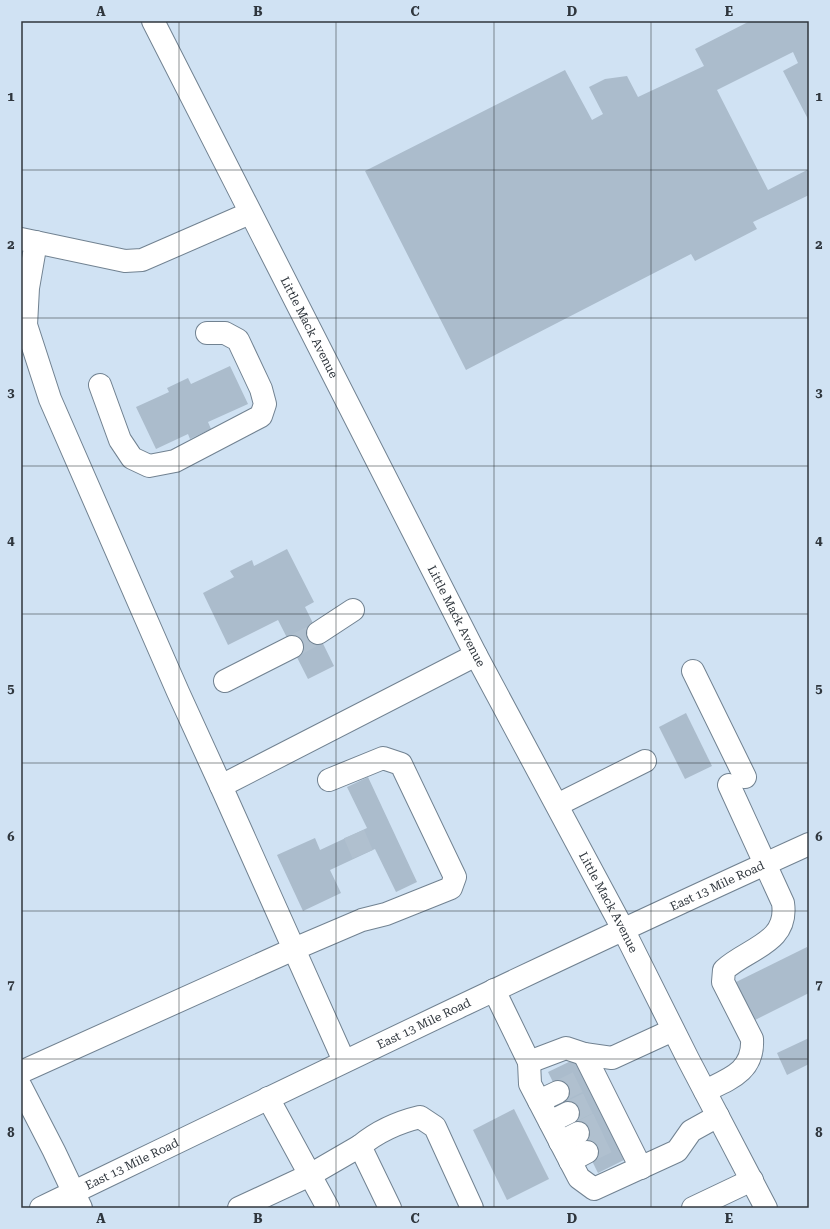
<svg xmlns="http://www.w3.org/2000/svg" width="830" height="1229" font-family="'Roboto Serif',serif">
<style>
.building{fill:#abbccc}
.lines{fill:none;stroke-linecap:round;stroke-linejoin:round}
.minor-tunnel{stroke:#b0c0cf;stroke-width:22;stroke-dasharray:22 11;stroke-linecap:butt}
.minor-casing{stroke:#718291;stroke-width:24}
.major-casing{stroke:#718291;stroke-width:24}
.minor{stroke:#fff;stroke-width:22}
.major{stroke:#fff;stroke-width:22}
.grid{fill:none;stroke:#2f363d;stroke-width:1;stroke-opacity:0.55}
.labels{text-anchor:middle;stroke-width:3;stroke-linejoin:round;paint-order:stroke}
.street-label{font-size:12px;fill:#2f363d;stroke:#d0e2f3}
.neatline{fill:none;stroke:#2f363d;stroke-width:1.5}
.grid-label{font-size:13px;text-anchor:middle;font-weight:bold;fill:#2f363d}
</style>
<rect width="100%" height="100%" fill="#d0e2f3"/>
<!-- building -->
<g class="building">
<path d="M750 21H809V121L783 71 798 63 793 52 717 90 768 190 809 169V195L753 222 757 229 695 261 691 254 466 370 365 171 565 70 592 120 603 114 589 87 605 79 627 76 638 97 704 66 695 49Z"/>
<path d="M230 366 248 404 208 422 211 429 190 439 188 434 156 449 136 407 169 392 167 388 188 378 191 384Z"/>
<path d="M287 549 314 602 305 607 334 666 308 679 278 620 228 645 203 593 234 577 230 571 252 560 254 566Z"/>
<path d="M686 713 712 766 685 779 659 727Z"/>
<path d="M368 777 417 882 396 892 375 849 330 870 341 893 303 911 277 855 315 838 320 850 367 828 347 787Z"/>
<path d="M807 947 809 951V993L749 1023 730 985Z"/>
<path d="M809 1038V1064L787 1075 777 1053Z"/>
<path d="M575 1059 624 1160 598 1173 548 1072Z"/>
<path d="M514 1109 549 1179 507 1200 473 1130Z"/>
</g>
<g class="lines">
<!-- minor-tunnel -->
<g class="minor-tunnel">
<path d="M292 647 318 633"/>
<path d="M354 834 363 855"/>
<path d="M558 1092 584 1079"/>
<path d="M568 1113 595 1100"/>
<path d="M578 1133 605 1120"/>
<path d="M587 1152 614 1139"/>
</g>
<!-- minor casing -->
<g class="minor-casing">
<g id="minor">
<path d="M21 239 125 261 142 260 250 213"/>
<path d="M36 242 28 288 26 325 50 399 178 692 221 786 344 1061"/>
<path d="M100 385 120 440 132 458 149 466 175 461 261 416 265 404 261 389 238 340 225 333H207"/>
<path d="M318 633 353 610"/>
<path d="M693 671 745 777"/>
<path d="M225 681 292 647"/>
<path d="M221 786 476 655"/>
<path d="M557 805 645 761"/>
<path d="M494 990 529 1062 530 1084 579 1178 594 1189 677 1151 691 1131 718 1116"/>
<path d="M584 1054 641 1168"/>
<path d="M529 1062 566 1048 584 1054 612 1058 673 1030"/>
<path d="M21 1072 294 949 362 920 386 914 451 888 455 877 401 764 383 758 329 780"/>
<path d="M21 1087 54 1151 81 1208"/>
<path d="M705 1091C730 1079 754 1071 752 1039L723 982 724 970C748 948 789 943 783 903L729 785"/>
<path d="M268 1098 328 1208"/>
<path d="M539 1101 558 1092"/>
<path d="M550 1122 568 1113"/>
<path d="M560 1142 578 1133"/>
<path d="M360 1146C377 1132 399 1122 420 1117L435 1127 472 1208"/>
<path d="M570 1161 587 1152"/>
<path d="M239 1208 310 1175 360 1146 390 1208"/>
<path d="M693 1208 752 1180"/>
</g>
</g>
<!-- major casing -->
<g class="major-casing">
<g id="major">
<path id="s1" d="M153 21 476 655 623 929 688 1059 766 1208"/>
<path id="s2" d="M41 1208C296 1085 551 961 809 844"/>
</g>
</g>
<!-- minor -->
<use href="#minor" class="minor"/>
<!-- major -->
<use href="#major" class="major"/>
</g>
<!-- grid -->
<path class="grid" d="M179 21V1208M336 21V1208M494 21V1208M651 21V1208M21 170H809M21 318H809M21 466H809M21 614H809M21 763H809M21 911H809M21 1059H809"/>
<g class="labels">
<!-- street labels -->
<g class="street-label">
<text dy="4" stroke="none"><textPath href="#s1" startOffset="344">Little Mack Avenue</textPath></text>
<text dy="4" stroke="none"><textPath href="#s1" startOffset="668">Little Mack Avenue</textPath></text>
<text dy="4" stroke="none"><textPath href="#s2" startOffset="749">East 13 Mile Road</textPath></text>
<text dy="4" stroke="none"><textPath href="#s1" startOffset="992">Little Mack Avenue</textPath></text>
<text dy="4" stroke="none"><textPath href="#s2" startOffset="425">East 13 Mile Road</textPath></text>
<text dy="4" stroke="none"><textPath href="#s2" startOffset="101">East 13 Mile Road</textPath></text>
</g>
</g>
<!-- border -->
<rect width="830" height="1229" fill="none" stroke="#d0e2f3" stroke-width="44"/>
<rect x="22" y="22" width="786" height="1185" class="neatline"/>
<g class="grid-label">
<text x="101" y="16">A</text>
<text x="258" y="16">B</text>
<text x="415" y="16">C</text>
<text x="572" y="16">D</text>
<text x="729" y="16">E</text>
<text x="11" y="101">1</text>
<text x="819" y="101">1</text>
<text x="11" y="249">2</text>
<text x="819" y="249">2</text>
<text x="11" y="397">3</text>
<text x="819" y="397">3</text>
<text x="11" y="545">4</text>
<text x="819" y="545">4</text>
<text x="11" y="693">5</text>
<text x="819" y="693">5</text>
<text x="11" y="841">6</text>
<text x="819" y="841">6</text>
<text x="11" y="989">7</text>
<text x="819" y="989">7</text>
<text x="11" y="1137">8</text>
<text x="819" y="1137">8</text>
<text x="101" y="1223">A</text>
<text x="258" y="1223">B</text>
<text x="415" y="1223">C</text>
<text x="572" y="1223">D</text>
<text x="729" y="1223">E</text>
</g>
</svg>
